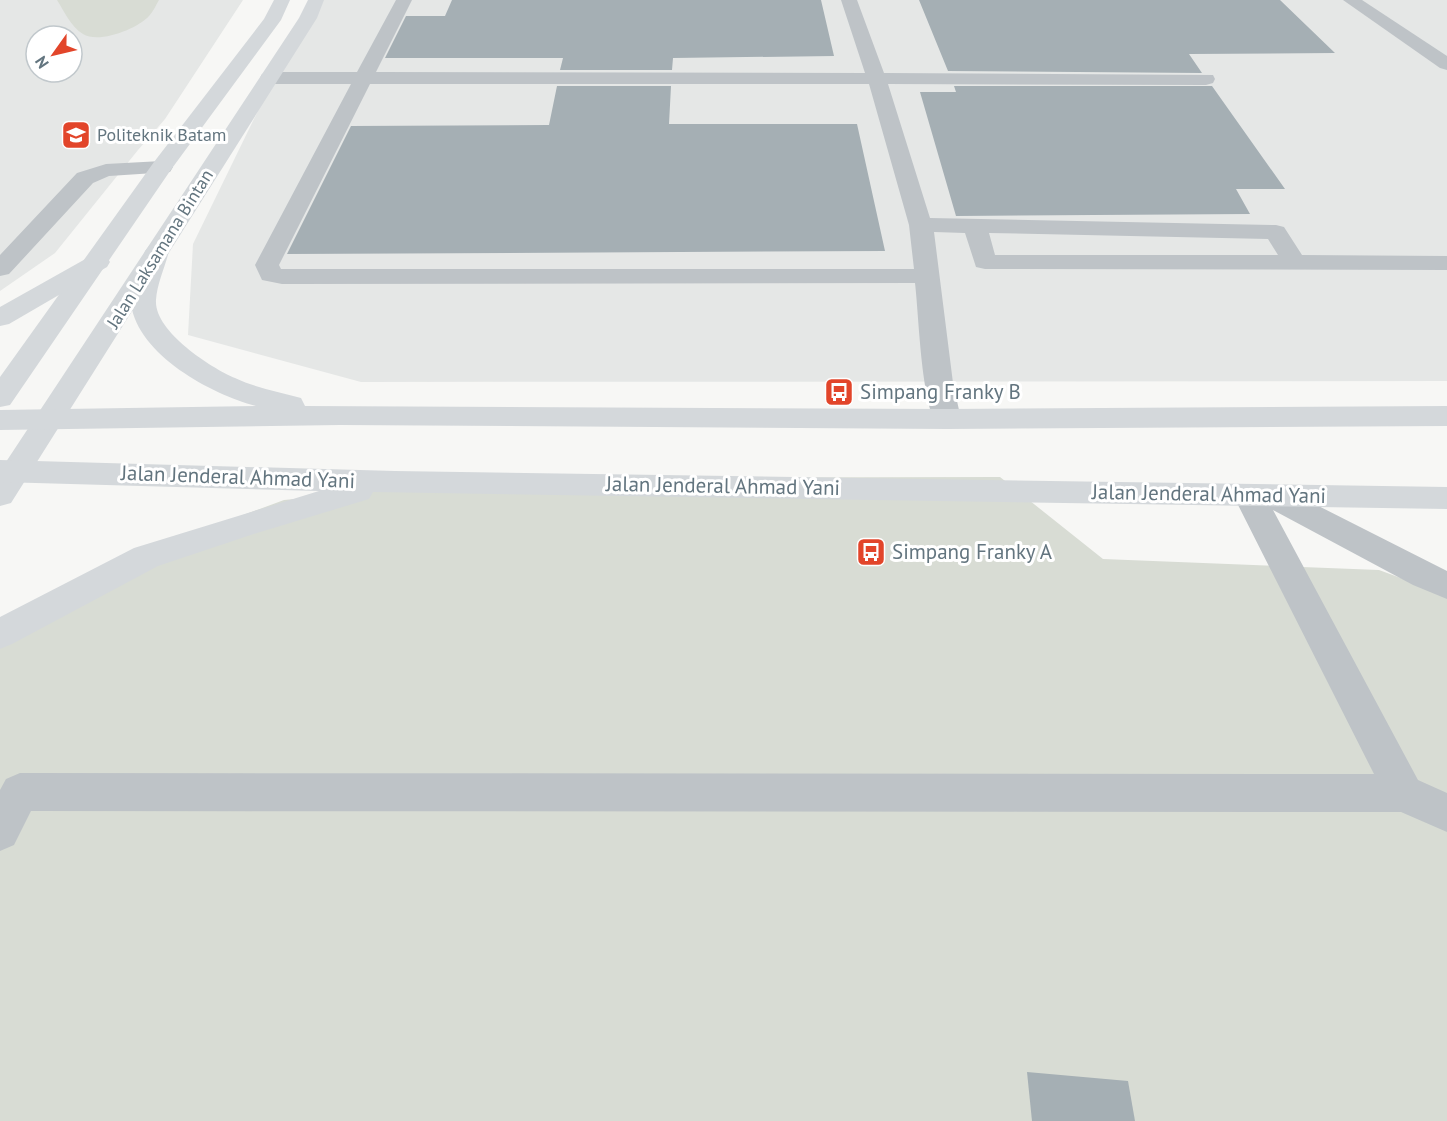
<svg xmlns="http://www.w3.org/2000/svg" width="1447" height="1121" font-family="'PT Sans',sans-serif">
<style>
.built{fill:#e5e7e6;fill-rule:evenodd}
.green{fill:#d8dcd4}
.building{fill:#a5afb4}
.lines{fill:none;stroke-linecap:round;stroke-linejoin:round}
.minor{fill:#bec3c7;fill-rule:evenodd}
.major{fill:#d4d8db;fill-rule:evenodd}
.highway{fill:#d4d8db;fill-rule:evenodd}
.labels{text-anchor:middle;stroke-width:6;stroke-linejoin:round;paint-order:stroke}
.far-poi-label{font-size:18px;fill:#63757f;stroke:#fff;text-anchor:start}
.far-street-label{font-size:18px;fill:#63757f;stroke:#fff}
.poi-label{font-size:21px;fill:#63757f;stroke:#fff;text-anchor:start}
.street-label{font-size:21px;fill:#63757f;stroke:#fff}
</style>
<rect width="100%" height="100%" fill="#f7f7f5"/>
<!-- built -->
<g class="built">
<path d="M0 0H243L165 119 138 150 55 253 0 291ZM36 36H72V72H36Z"/>
<path d="M312 0H1447V381L361 382 188 335 193 244Z"/>
</g>
<!-- green -->
<g class="green">
<path d="M57 0H159C156 5 153 12 149 16 137 29 99 44 83 34 71 27 64 11 57 0Z"/>
<path d="M1000 477 1103 559 1379 570 1447 595V1121H0V647L184 537 284 500 515 478Z"/>
</g>
<!-- building -->
<g class="building">
<path d="M452 0H821L834 56 673 58 672 70H560L563 58H385L406 16H445Z"/>
<path d="M919 0H1280L1335 53 1189 54 1202 73 948 71Z"/>
<path d="M557 86H671L669 124H857L885 251 287 254 351 126 549 125Z"/>
<path d="M954 86H1212L1285 189H1236L1250 214 956 216 920 92H956Z"/>
<path d="M1027 1072 1128 1081 1135 1121H1032Z"/>
</g>
<g class="lines">
<!-- minor -->
<g class="minor">
<path d="M396 0H412L376 72 865 73 841 0H857L884 73 1213 75 1215 79 1213 83 1206 85 888 84 930 218 1276 225 1284 227 1302 255 1447 256V270L985 269 976 267 965 233 934 232 953 383 961 419 957 426 947 429 937 426C921 400 919 317 915 283L282 284 262 280 255 265 351 84H269L262 82 260 78 262 74 269 72H357ZM370 84H869L909 225 914 269H281L279 265ZM989 233 1268 239 1278 255H995Z"/>
<path d="M1343 0H1362L1447 56V70L1440 68Z"/>
<path d="M162 161 170 162 173 167 170 172 109 176 93 183 9 274 0 276V255L77 173 106 164Z"/>
<path d="M1249 484C1261 487 1269 483 1281 487L1447 571V599L1413 585 1273 510 1418 780 1447 793V832L1401 812 31 811 14 845 0 851V790L6 779 20 773 1374 774 1233 495 1238 487Z"/>
</g>
<!-- major -->
<g class="major">
<path d="M274 0H290L281 20 170 171 10 405 0 407V377L154 162 264 19Z"/>
<path d="M308 0H324L317 18 11 503 0 506V471L299 18Z"/>
</g>
<!-- highway -->
<g class="highway">
<path d="M157 244 165 246 169 251C165 267 157 284 156 300 154 331 210 367 235 378 256 388 279 392 301 398L305 406 947 409 1447 406V426L947 429 340 425 0 430V410L256 406C211 394 138 355 131 304 129 292 141 264 145 251L149 246Z"/>
<path d="M98 255 107 257 110 262 107 267 9 324 0 326V307L89 257Z"/>
<path d="M0 460 395 471 1447 487V509L373 492 369 499 257 533 158 566 12 644 0 649V617L134 548 319 491 0 482Z"/>
</g>
</g>
<!-- icons -->
<defs>
<g id="university-square" transform="scale(1.5)"><rect x="-9" y="-9" width="18" height="18" rx="4" fill="#e2452a" stroke="#fff"/><path d="M0-5L7-2L0 1L-7-2ZM-4 1L0 2.5L4 1V4Q0 6-4 4Z" fill="#fff"/></g>
<g id="bus-square" transform="scale(1.5)"><rect x="-9" y="-9" width="18" height="18" rx="4" fill="#e2452a" stroke="#fff"/><path d="M-5-6H5V4H4V6H2V4H-2V6H-4V4H-5ZM-3.5-4V0h7V-4ZM-3.5 1.2v1.5H-2V1.2ZM2 1.2v1.5H3.5V1.2Z" fill="#fff"/></g>
</defs>
<g fill-rule="evenodd">
<use href="#university-square" x="76" y="135"/>
<use href="#bus-square" x="839" y="392"/>
<use href="#bus-square" x="871" y="552"/>
</g>
<g class="labels">
<!-- far-poi labels -->
<g class="far-poi-label">
<text x="97" y="141">Politeknik Batam</text>
</g>
<!-- far-street labels -->
<g class="far-street-label">
<text transform="translate(160 249) rotate(-58)" y="6">Jalan Laksamana Bintan</text>
</g>
<!-- poi labels -->
<g class="poi-label">
<text x="860" y="399">Simpang Franky B</text>
<text x="892" y="559">Simpang Franky A</text>
</g>
<!-- street labels -->
<g class="street-label">
<text transform="translate(238 477) rotate(2)" y="7">Jalan Jenderal Ahmad Yani</text>
<text transform="translate(723 486) rotate(1)" y="7">Jalan Jenderal Ahmad Yani</text>
<text transform="translate(1209 494) rotate(1)" y="7">Jalan Jenderal Ahmad Yani</text>
</g>
</g>
<!-- north arrow -->
<g transform="translate(54 54) rotate(236)"><circle r="28" fill="#ffffff" stroke="#c1c8cc" stroke-width="1.5"/>
<path d="M0-4.5L10 22L0 15L-10 22Z" fill="#e2452a"/>
<text y="-9" font-size="16" font-weight="bold" text-anchor="middle" fill="#63757f">N</text>
</g>
</svg>
